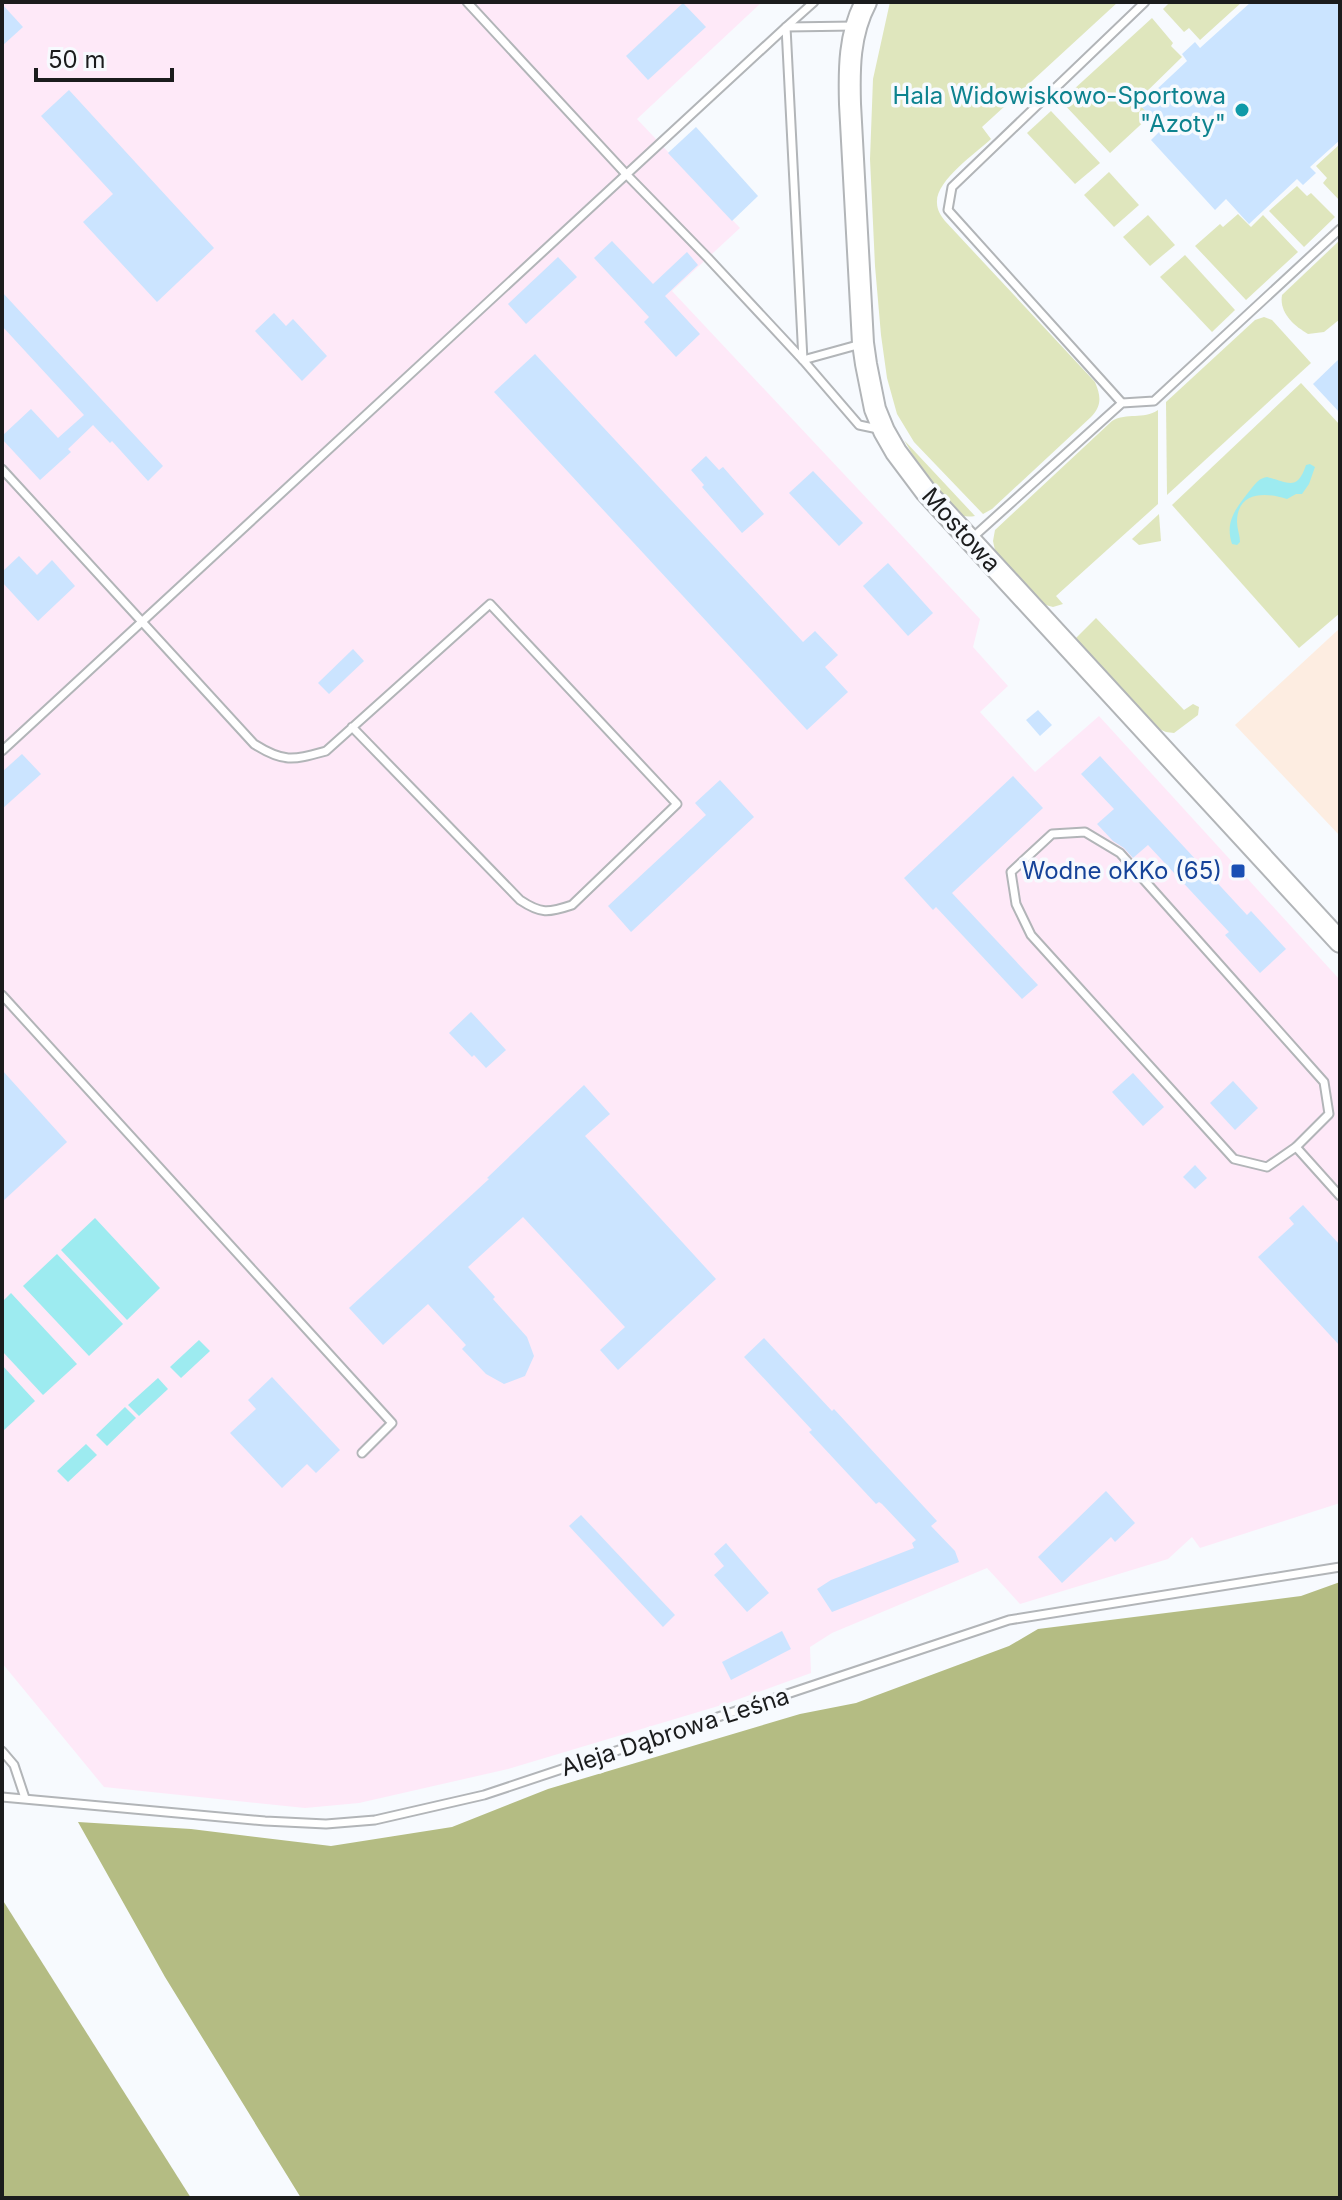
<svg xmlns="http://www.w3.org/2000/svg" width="1342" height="2200" font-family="Inter,sans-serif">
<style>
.industrial{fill:#fee9f8}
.education{fill:#fdede1}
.green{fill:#dfe6bd}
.forest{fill:#b4bc83}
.water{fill:#9debf0}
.building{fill:#cbe4ff}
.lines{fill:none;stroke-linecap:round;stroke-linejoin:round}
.lane-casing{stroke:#b2b5b8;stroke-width:11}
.secondary-casing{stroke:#b2b5b8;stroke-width:24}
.lane{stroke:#fff;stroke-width:7}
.secondary{stroke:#fff;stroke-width:20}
.culture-dot{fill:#0f9aa8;stroke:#f7fafe;stroke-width:3}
.transit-dot{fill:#1a4fb4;stroke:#f7fafe;stroke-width:3}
.labels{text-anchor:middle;stroke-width:7;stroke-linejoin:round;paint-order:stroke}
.culture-label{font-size:24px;fill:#0d838f;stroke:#f7fafe;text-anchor:end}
.street-label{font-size:24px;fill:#1b1c1d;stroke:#f7fafe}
.transit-label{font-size:24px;fill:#164399;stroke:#f7fafe;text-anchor:end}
</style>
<rect width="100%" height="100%" fill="#f7fafe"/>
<!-- industrial -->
<path class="industrial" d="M2 2H762L637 119 740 228 672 291 980 619 973 647 1008 686 980 712 1035 772 1099 716 1340 980V1503L1200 1548 1192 1537 1168 1559 1020 1604 987 1568 832 1633 810 1647 811 1673 725 1704 508 1769 359 1803 305 1808 104 1787 2 1663Z"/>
<!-- education -->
<path class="education" d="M1340 628V836L1235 725Z"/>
<!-- green -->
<g class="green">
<path d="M890 2H1118L982 127 991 139C976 153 935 181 937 203 937 210 941 216 945 221L1095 382C1101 396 1102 406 1091 417L992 509 983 514 914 442 897 414 887 378 881 335 875 266 870 159 873 79Z"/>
<path d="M1170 2H1242L1200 40 1189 28 1184 32 1163 9Z"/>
<path d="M1152 18 1173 43 1171 46 1182 57 1137 101 1150 116 1110 153 1061 101Z"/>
<path d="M1051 111 1100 163 1075 184 1027 133Z"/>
<path d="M1340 144V201L1323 183 1327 178 1316 166Z"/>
<path d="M1109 172 1139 205 1114 227 1084 195Z"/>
<path d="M1297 186 1307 196 1311 193 1335 217 1304 247 1269 211Z"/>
<path d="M1238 214 1251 227 1263 215 1298 252 1246 300 1195 246 1220 224 1223 227Z"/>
<path d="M1148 215 1175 245 1150 266 1123 237Z"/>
<path d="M1340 240V319L1324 332 1308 334C1294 326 1279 313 1282 295Z"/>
<path d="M1185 255 1235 310 1212 332 1160 277Z"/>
<path d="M1264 317 1272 320 1311 363 1167 495 1166 402 1255 320Z"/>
<path d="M1301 383 1340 425V613L1299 648 1172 505Z"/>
<path d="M1158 410V504L1056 596 1063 604 1053 607 1042 604 996 555 993 541 995 530 1112 421C1127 412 1143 420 1158 410Z"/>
<path d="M904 440 975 516C969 517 962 517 957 513 937 497 917 462 904 440Z"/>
<path d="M1159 514 1161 541 1139 545 1132 539Z"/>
<path d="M1096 618 1184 710 1193 704 1199 707 1198 715 1174 733 1166 732 1157 728 1130 701 1076 638Z"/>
</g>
<!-- forest -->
<g class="forest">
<path d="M1340 1582V2198H301L165 1977 78 1822 191 1829 331 1846 452 1827 548 1789 800 1714 856 1703 1009 1646 1038 1629 1301 1596Z"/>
<path d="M2 1899 191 2198H2Z"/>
</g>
<!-- water -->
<g class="water">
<path d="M1310 464 1315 467 1309 484 1302 494H1296L1287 499C1266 492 1237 491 1237 522 1237 529 1240 535 1240 542L1237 545 1232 544C1224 520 1238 506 1251 489 1257 482 1258 479 1267 477 1288 482 1297 492 1306 465Z"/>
<path d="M95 1218 160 1288 127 1320 61 1250Z"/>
<path d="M57 1254 123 1324 89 1356 23 1286Z"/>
<path d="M11 1293 77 1364 43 1395 2 1351V1302Z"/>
<path d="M199 1340 210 1351 181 1378 170 1367Z"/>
<path d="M2 1365 35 1401 2 1432Z"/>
<path d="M158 1378 168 1389 139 1416 128 1405Z"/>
<path d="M125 1407 136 1418 107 1446 96 1435Z"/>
<path d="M86 1444 97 1455 68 1482 57 1471Z"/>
</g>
<!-- building -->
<g class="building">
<path d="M1251 2H1340V140L1310 167 1316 173 1303 185 1297 179 1249 224 1226 199 1215 210 1151 140 1162 129 1140 105 1187 61 1182 54 1195 42 1200 48Z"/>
<path d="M683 3 706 27 648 80 626 56Z"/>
<path d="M2 4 23 27 2 46Z"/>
<path d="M69 90 214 248 157 302 83 222 113 194 41 116Z"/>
<path d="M696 127 758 196 732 221 668 153Z"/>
<path d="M612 241 653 284 687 252 698 265 665 296 700 334 676 357 644 322 649 317 594 258Z"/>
<path d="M558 257 577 277 526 324 508 304Z"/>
<path d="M2 292 163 466 148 481 112 441 110 443 93 425 68 449 71 452 40 480 2 439V436L31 409 58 438 84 415 2 326Z"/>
<path d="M274 313 286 326 293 319 327 356 302 381 255 331Z"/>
<path d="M535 354 803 642 815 631 838 655 825 667 848 692 807 730 494 392Z"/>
<path d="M1340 358V413L1313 384Z"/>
<path d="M706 456 719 470 723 467 764 514 742 533 702 487 704 485 691 470Z"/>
<path d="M813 471 863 523 839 546 789 493Z"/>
<path d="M19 556 37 575 52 560 75 586 38 621 2 582V572Z"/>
<path d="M888 563 933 613 908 636 863 586Z"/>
<path d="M353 649 364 661 329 694 318 683Z"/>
<path d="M1038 710 1052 725 1040 736 1026 720Z"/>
<path d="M22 754 41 774 2 809V772Z"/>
<path d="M1100 756 1247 915 1251 911 1286 949 1260 973 1225 935 1229 932 1148 845 1133 858 1124 848 1113 841 1097 824 1114 809 1081 774Z"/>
<path d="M1013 776 1043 808 952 893 1038 985 1022 999 936 907 933 910 904 878Z"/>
<path d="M720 780 754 817 631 932 608 906 706 815 695 803Z"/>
<path d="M471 1012 506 1050 486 1068 474 1055 472 1057 449 1033Z"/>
<path d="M2 1070 67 1142 2 1202Z"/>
<path d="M1133 1073 1164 1107 1143 1126 1112 1092Z"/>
<path d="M1233 1081 1258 1108 1235 1130 1210 1103Z"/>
<path d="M584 1085 610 1114 585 1136 716 1279 618 1370 600 1350 625 1327 523 1217 468 1267 495 1297 493 1299 527 1337 534 1356 525 1376 504 1384 486 1374 462 1349 466 1345 428 1304 383 1345 349 1308 489 1179 487 1178Z"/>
<path d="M1195 1165 1207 1178 1195 1189 1183 1177Z"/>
<path d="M1303 1205 1340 1245V1346L1258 1257 1294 1224 1289 1218Z"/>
<path d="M764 1338 832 1411 834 1409 937 1521 931 1526 955 1551 959 1562 832 1612 817 1589 831 1580 914 1548 912 1543 916 1540 882 1504 879 1502 876 1504 809 1432 812 1430 744 1357Z"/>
<path d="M272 1377 340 1450 316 1473 307 1464 282 1488 230 1433 256 1409 248 1400Z"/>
<path d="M1106 1491 1135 1523 1115 1542 1111 1537 1062 1583 1038 1557Z"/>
<path d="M581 1515 675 1615 663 1627 569 1526Z"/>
<path d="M726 1543 769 1593 747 1612 714 1575 724 1566 714 1554Z"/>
<path d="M782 1631 791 1649 731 1680 722 1662Z"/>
</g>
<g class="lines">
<!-- lane casing -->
<g class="lane-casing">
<g id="lane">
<path d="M467 2 626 174 708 258 803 360 861 344"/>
<path d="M814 2 786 27 803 360 859 425 878 429"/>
<path d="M1122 403 948 210 952 187 1145 2"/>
<path d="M2 469 254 744C284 763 293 760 326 751L490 604 677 804 572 905C548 913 541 914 520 900L352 727"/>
<path d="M971 539 1122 403 1154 401 1340 229"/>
<path d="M2 751 786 27 855 26"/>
<path d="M1085 832 1120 853 1324 1082 1329 1114 1296 1147 1267 1167 1234 1159 1031 935 1016 904 1011 872 1052 834Z"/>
<path d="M2 995 392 1423 362 1453"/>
<path d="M1296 1147 1340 1196"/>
<path d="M2 1751 14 1765 25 1798"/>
<path d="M2 1797 265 1821 326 1824 375 1820 484 1795 1009 1620 1340 1567"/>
</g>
</g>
<!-- secondary casing -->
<g class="secondary-casing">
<path id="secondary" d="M866 2C849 34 849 69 850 104L863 343 866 364 875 409 884 431 896 452 926 492 1340 942"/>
</g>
<!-- lane -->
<use href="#lane" class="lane"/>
<!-- secondary -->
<use href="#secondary" class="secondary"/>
</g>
<!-- markers -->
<circle class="culture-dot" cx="1242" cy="110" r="8"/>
<rect class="transit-dot" x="1230" y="863" width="16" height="16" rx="4"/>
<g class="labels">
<!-- culture labels -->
<g class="culture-label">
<text x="1226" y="104">Hala Widowiskowo-Sportowa<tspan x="1226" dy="28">"Azoty"</tspan></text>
</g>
<!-- street labels -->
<g class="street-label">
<text transform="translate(961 530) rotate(48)" y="8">Mostowa</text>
<text transform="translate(675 1732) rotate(-18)" y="8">Aleja Dąbrowa Leśna</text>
</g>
<!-- transit labels -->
<g class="transit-label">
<text x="1222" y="879">Wodne oKKo (65)</text>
</g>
</g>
<!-- border -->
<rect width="1342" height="2200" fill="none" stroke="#1b1c1d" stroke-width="8"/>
<!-- scale -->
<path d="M36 68v12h136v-12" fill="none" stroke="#1b1c1d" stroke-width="4"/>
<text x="48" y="68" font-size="24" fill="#1b1c1d" stroke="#f7fafe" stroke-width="6" paint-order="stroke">50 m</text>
</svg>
